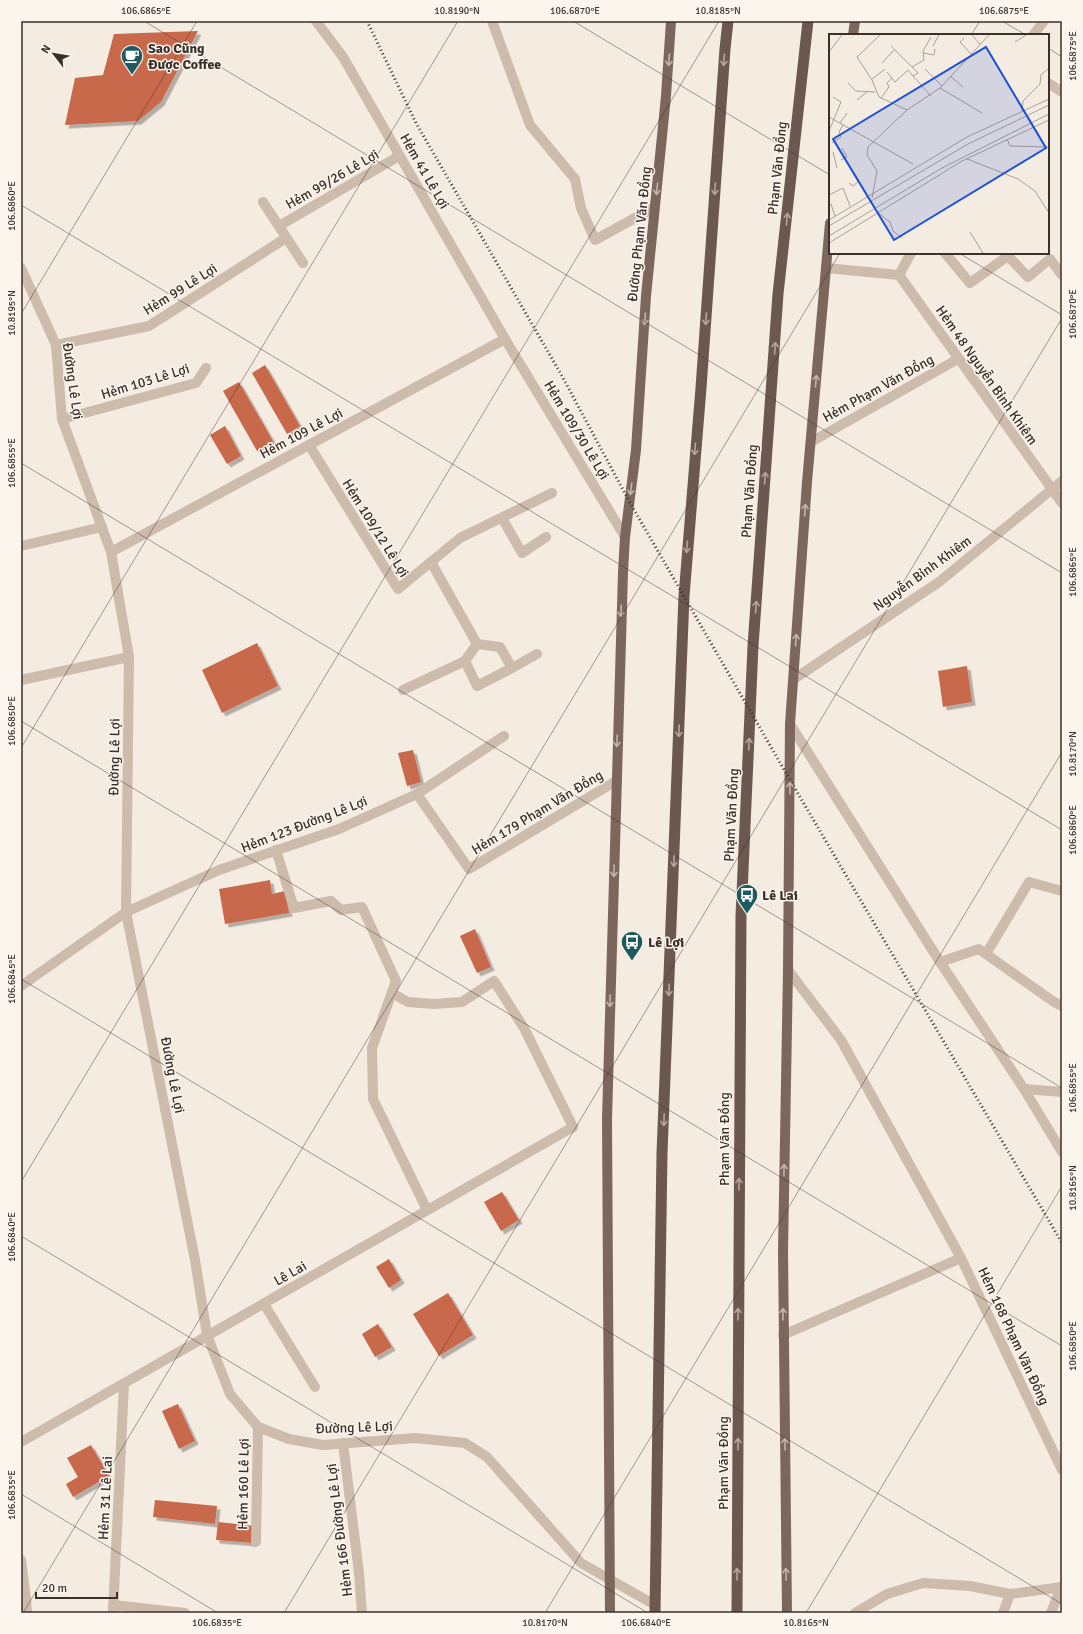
<svg xmlns="http://www.w3.org/2000/svg" width="1083" height="1634" font-family="Signika,sans-serif">
<style>
.building{fill:#c8694b;filter:url(#shadow)}
.lines{fill:none;stroke-linecap:round;stroke-linejoin:round}
.service{stroke:#cdbbac;stroke-width:10}
.minor{stroke:#cdbbac;stroke-width:10}
.tertiary{stroke:#cdbbac;stroke-width:10}
.primary{stroke:#7d675c;stroke-width:10}
.trunk{stroke:#6c584f;stroke-width:11}
.rail{stroke:#3b302b;stroke-width:3;stroke-dasharray:1 3;stroke-linecap:butt}
.oneway{stroke:#c2b5ac}
.oneway2{stroke:#b4a69e}
.ticks{fill:none;stroke:#3b302b;stroke-width:1;stroke-opacity:0.45}
.labels{text-anchor:middle;stroke-width:3;stroke-linejoin:round;paint-order:stroke}
.poi-label{font-size:14px;font-weight:bold;fill:#3b302b;stroke:#fbf5ee;text-anchor:start}
.street-label{font-size:14px;fill:#3b302b;stroke:#fbf5ee}
.inset-road{fill:none;stroke:#aaa098;stroke-width:1}
.view{fill:#1d4ed8;fill-opacity:0.15;stroke:#1d4ed8;stroke-width:2}
.inset-edge{fill:none;stroke:#3b302b;stroke-width:2}
.neatline{fill:none;stroke:#3b302b;stroke-width:1.5}
.ticks-label{font-size:10px;text-anchor:middle;fill:#3b302b}
</style>
<defs>
<filter id="shadow"><feDropShadow dx="3.5" dy="3.5" stdDeviation="0" flood-color="#0004"/></filter>
</defs>
<rect width="100%" height="100%" fill="#f4ebe1"/>
<!-- building -->
<g class="building">
<path d="M198 31 161 102 138 121 65 125 75 78 103 75 114 34Z"/>
<path d="M265 365 300 426 287 434 252 373Z"/>
<path d="M239 382 273 441 257 451 223 391Z"/>
<path d="M225 426 241 456 227 464 210 435Z"/>
<path d="M257 643 278 686 222 713 202 670Z"/>
<path d="M967 666 972 702 943 707 938 671Z"/>
<path d="M413 750 421 782 407 786 398 753Z"/>
<path d="M270 880 272 894 285 891 289 913 225 924 219 889Z"/>
<path d="M475 929 491 967 477 973 460 936Z"/>
<path d="M502 1192 519 1220 501 1231 484 1202Z"/>
<path d="M389 1259 401 1280 389 1288 376 1267Z"/>
<path d="M448 1293 473 1335 439 1356 413 1314Z"/>
<path d="M378 1324 392 1347 375 1357 362 1334Z"/>
<path d="M178 1404 195 1441 179 1449 162 1411Z"/>
<path d="M91 1445 109 1476 73 1497 66 1484 78 1477 67 1458Z"/>
<path d="M155 1500 217 1506 215 1524 153 1517Z"/>
<path d="M218 1522 255 1526 253 1543 216 1540Z"/>
</g>
<g class="lines">
<!-- service -->
<g class="service">
<path d="M316 21 343 57 505 339 625 537"/>
<path d="M492 21 530 125 575 179 581 208 595 240 655 207"/>
<path d="M1048 83 1062 92"/>
<path d="M263 202 303 263"/>
<path d="M279 226 399 156"/>
<path d="M945 253 970 283 1008 256 1028 277 1050 259 1062 275"/>
<path d="M899 275 1062 503"/>
<path d="M56 345 149 326 286 238"/>
<path d="M811 442 958 359"/>
<path d="M309 445 398 589 460 538 552 493"/>
<path d="M502 518 522 553 546 537"/>
<path d="M431 562 477 644 500 647 512 668 537 654"/>
<path d="M465 661 477 686 512 668"/>
<path d="M403 690 465 661 477 644"/>
<path d="M790 724 940 962 1024 1089 1062 1152"/>
<path d="M417 794 469 869 616 781"/>
<path d="M276 850 294 908 331 901 341 910 362 907 396 981 372 1048 373 1099 427 1210"/>
<path d="M126 912 219 870 339 829 417 794 504 736"/>
<path d="M986 954 1029 882 1062 891"/>
<path d="M940 962 979 949 1054 1002 1062 1006"/>
<path d="M788 970 841 1040 961 1258 1062 1470"/>
<path d="M392 993 408 1002 434 1004 462 1002 494 981 524 1028 573 1127"/>
<path d="M1024 1089 1062 1092"/>
<path d="M783 1335 961 1258"/>
<path d="M343 1443 359 1573 362 1613"/>
<path d="M256 1542 258 1427"/>
<path d="M113 1613 124 1384"/>
<path d="M1003 1613 1010 1594"/>
<path d="M1051 1613 1061 1587"/>
</g>
<!-- minor -->
<g class="minor">
<path d="M1033 35 1044 21"/>
<path d="M21 268 56 345 62 419 111 552 129 657 126 912 195 1260 207 1335 230 1394 258 1427 289 1439 323 1445 415 1438 465 1443 487 1457 581 1563 655 1605"/>
<path d="M826 268 899 275 911 253"/>
<path d="M62 419 196 383 206 368"/>
<path d="M21 546 102 527"/>
<path d="M111 552 505 339"/>
<path d="M21 680 129 657"/>
<path d="M21 986 126 912"/>
<path d="M264 1304 315 1387"/>
<path d="M21 1442 573 1127"/>
<path d="M21 1560 26 1599 27 1613"/>
<path d="M113 1605 185 1613"/>
<path d="M855 1613 887 1594 923 1583 970 1586 1010 1594 1062 1587"/>
</g>
<!-- tertiary -->
<path class="tertiary" d="M794 679 939 582 1062 481"/>
<!-- primary -->
<g class="primary">
<path d="M853 35 855 21"/>
<path d="M610 1613 607 1119 623 572 625 537 636 450 646 296 666 96 671 21"/>
<path d="M787 1613 783 1251 788 970 790 724 807 482 830 223"/>
</g>
<!-- trunk -->
<g class="trunk">
<path d="M655 1613 662 1153 684 596 701 388 725 49 728 21"/>
<path d="M737 1613 741 916 753 646 778 294 808 21"/>
</g>
<!-- rail -->
<path class="rail" d="M367 21 416 123 562 376 629 501 790 780 1062 1243"/>
</g>
<!-- one-way arrows -->
<defs><path id="oneway-shaft" d="M-6 0H5M1.5-3L5.5 0L1.5 3" fill="none" stroke-width="1.6" stroke-linecap="round" stroke-linejoin="round"/></defs>
<g class="oneway">
<use href="#oneway-shaft" transform="translate(669 60) rotate(94)"/>
<use href="#oneway-shaft" transform="translate(657 189) rotate(96)"/>
<use href="#oneway-shaft" transform="translate(645 319) rotate(94)"/>
<use href="#oneway-shaft" transform="translate(816 381) rotate(-85)"/>
<use href="#oneway-shaft" transform="translate(631 489) rotate(97)"/>
<use href="#oneway-shaft" transform="translate(805 510) rotate(-86)"/>
<use href="#oneway-shaft" transform="translate(621 611) rotate(92)"/>
<use href="#oneway-shaft" transform="translate(796 640) rotate(-86)"/>
<use href="#oneway-shaft" transform="translate(617 741) rotate(92)"/>
<use href="#oneway-shaft" transform="translate(790 788) rotate(-90)"/>
<use href="#oneway-shaft" transform="translate(614 871) rotate(91)"/>
<use href="#oneway-shaft" transform="translate(610 1001) rotate(91)"/>
<use href="#oneway-shaft" transform="translate(784 1170) rotate(-89)"/>
<use href="#oneway-shaft" transform="translate(783 1314) rotate(-90)"/>
<use href="#oneway-shaft" transform="translate(785 1444) rotate(-91)"/>
<use href="#oneway-shaft" transform="translate(786 1574) rotate(-91)"/>
</g>
<g class="oneway2">
<use href="#oneway-shaft" transform="translate(724 60) rotate(94)"/>
<use href="#oneway-shaft" transform="translate(715 189) rotate(94)"/>
<use href="#oneway-shaft" transform="translate(787 219) rotate(-84)"/>
<use href="#oneway-shaft" transform="translate(706 319) rotate(94)"/>
<use href="#oneway-shaft" transform="translate(775 348) rotate(-86)"/>
<use href="#oneway-shaft" transform="translate(695 449) rotate(95)"/>
<use href="#oneway-shaft" transform="translate(765 478) rotate(-86)"/>
<use href="#oneway-shaft" transform="translate(687 547) rotate(94)"/>
<use href="#oneway-shaft" transform="translate(756 607) rotate(-86)"/>
<use href="#oneway-shaft" transform="translate(679 731) rotate(92)"/>
<use href="#oneway-shaft" transform="translate(749 744) rotate(-87)"/>
<use href="#oneway-shaft" transform="translate(674 861) rotate(92)"/>
<use href="#oneway-shaft" transform="translate(669 990) rotate(92)"/>
<use href="#oneway-shaft" transform="translate(664 1120) rotate(92)"/>
<use href="#oneway-shaft" transform="translate(739 1184) rotate(-90)"/>
<use href="#oneway-shaft" transform="translate(738 1314) rotate(-90)"/>
<use href="#oneway-shaft" transform="translate(738 1444) rotate(-90)"/>
<use href="#oneway-shaft" transform="translate(737 1574) rotate(-90)"/>
</g>
<!-- ticks -->
<path class="ticks" d="M144 21 1062 573M573 21 830 175M1002 21 1026 35M971 35 980 21M1048 48 1062 57M21 205 1062 830M959 253 1062 315M21 314 197 21M21 463 1062 1088M21 721 1062 1346M21 748 458 21M21 979 1062 1604M21 1182 719 21M21 1236 648 1613M21 1494 218 1613M23 1613 840 253M284 1613 1062 318M545 1613 1062 752M806 1613 1062 1186"/>
<!-- icons -->
<defs>
<g id="cafe-pin" transform="scale(1.15)"><path d="M0 17L-7.5 6A9.5 9.5 0 1 1 7.5 6Z" fill="#1f5a5e" stroke="#fbf5ee"/><path d="M-5.5-4.5H6V0H3Q3 3.5 0 3.5H-2.5Q-5.5 3.5-5.5 0ZM3-3.2v2h1.7v-2ZM-6 4.5H4V6H-6Z" fill="#fff"/></g>
<g id="bus-pin" transform="scale(1.15)"><path d="M0 17L-7.5 6A9.5 9.5 0 1 1 7.5 6Z" fill="#1f5a5e" stroke="#fbf5ee"/><path d="M-5-6H5V4H4V6H2V4H-2V6H-4V4H-5ZM-3.5-4V0h7V-4ZM-3.5 1.2v1.5H-2V1.2ZM2 1.2v1.5H3.5V1.2Z" fill="#fff"/></g>
</defs>
<g fill-rule="evenodd">
<use href="#cafe-pin" x="132" y="56"/>
<use href="#bus-pin" x="747" y="895"/>
<use href="#bus-pin" x="632" y="942"/>
</g>
<g class="labels">
<!-- poi labels -->
<g class="poi-label">
<text x="148" y="53">Sao Cũng<tspan x="148" dy="16">Được Coffee</tspan></text>
<text x="762" y="900">Lê Lai</text>
<text x="648" y="947">Lê Lợi</text>
</g>
<!-- street labels -->
<g class="street-label">
<text transform="translate(777 168) rotate(-84)" y="5">Phạm Văn Đồng</text>
<text transform="translate(425 171) rotate(60)" y="5">Hẻm 41 Lê Lợi</text>
<text transform="translate(332 179) rotate(-30)" y="5">Hẻm 99/26 Lê Lợi</text>
<text transform="translate(639 234) rotate(-84)" y="5">Đường Phạm Văn Đồng</text>
<text transform="translate(180 289) rotate(-32)" y="5">Hẻm 99 Lê Lợi</text>
<text transform="translate(987 375) rotate(55)" y="5">Hẻm 48 Nguyễn Bỉnh Khiêm</text>
<text transform="translate(73 381) rotate(82)" y="5">Đường Lê Lợi</text>
<text transform="translate(145 381) rotate(-17)" y="5">Hẻm 103 Lê Lợi</text>
<text transform="translate(878 388) rotate(-29)" y="5">Hẻm Phạm Văn Đồng</text>
<text transform="translate(577 430) rotate(59)" y="5">Hẻm 109/30 Lê Lợi</text>
<text transform="translate(301 433) rotate(-28)" y="5">Hẻm 109 Lê Lợi</text>
<text transform="translate(749 491) rotate(-86)" y="5">Phạm Văn Đồng</text>
<text transform="translate(376 528) rotate(58)" y="5">Hẻm 109/12 Lê Lợi</text>
<text transform="translate(922 573) rotate(-36)" y="5">Nguyễn Bỉnh Khiêm</text>
<text transform="translate(114 757) rotate(-89)" y="5">Đường Lê Lợi</text>
<text transform="translate(537 812) rotate(-31)" y="5">Hẻm 179 Phạm Văn Đồng</text>
<text transform="translate(731 815) rotate(-87)" y="5">Phạm Văn Đồng</text>
<text transform="translate(304 824) rotate(-21)" y="5">Hẻm 123 Đường Lê Lợi</text>
<text transform="translate(173 1075) rotate(79)" y="5">Đường Lê Lợi</text>
<text transform="translate(724 1139) rotate(-90)" y="5">Phạm Văn Đồng</text>
<text transform="translate(290 1273) rotate(-30)" y="5">Lê Lai</text>
<text transform="translate(1014 1336) rotate(65)" y="5">Hẻm 168 Phạm Văn Đồng</text>
<text transform="translate(354 1427) rotate(-2)" y="5">Đường Lê Lợi</text>
<text transform="translate(723 1463) rotate(-90)" y="5">Phạm Văn Đồng</text>
<text transform="translate(243 1484) rotate(-89)" y="5">Hẻm 160 Lê Lợi</text>
<text transform="translate(105 1498) rotate(-87)" y="5">Hẻm 31 Lê Lai</text>
<text transform="translate(339 1530) rotate(-97)" y="5">Hẻm 166 Đường Lê Lợi</text>
</g>
</g>
<!-- overview -->
<g transform="translate(829 34)">
<rect width="220" height="220" fill="#f4ebe1"/>
<path class="inset-road" d="M51 1 28 23 43 46 50 63 78 76M143 1 151 10M102 3 94 17 95 26 83 33 89 39 84 42 102 62M135 4 131 8 142 20M186 8 197 1M62 12 83 33M104 12 110 1M0 18 13 1M95 19 105 21 106 15M53 29 65 16M96 35 113 52M58 38 66 48 79 36 84 42M121 42 134 53M43 45 56 35M19 49 27 57 46 58M111 54 153 79M52 64 60 53 58 49 63 44M28 66 39 57M193 77 194 67 211 50 212 41 220 34M0 83 84 130M11 89 18 79M0 97 12 68 4 63M178 105 181 112 220 113M3 109 12 103 10 98 14 91M4 118 8 134M138 125 189 145 206 157 220 179M12 126 18 123 13 114M20 149 24 152 30 147 24 139M0 161 14 154 21 172M43 164 48 137 38 121 39 113 78 76 111 54 160 1M0 171 2 170 6 182M48 178 61 188 64 197 73 204M0 186 138 103 220 65M0 192 139 110 220 71M141 198 154 219M0 202 113 134 220 80M0 209 133 127 220 86"/>
<path class="view" d="M157 13 217 114 65 206 4 105Z"/>
<rect width="220" height="220" class="inset-edge"/>
</g>
<!-- border -->
<rect width="1083" height="1634" fill="none" stroke="#fbf5ee" stroke-width="44"/>
<!-- north arrow -->
<g transform="translate(54 54) rotate(301)" stroke="#fbf5ee" stroke-width="3" paint-order="stroke">
<path d="M0-3L7 15L0 10L-7 15Z" fill="#3b302b"/>
<text y="-6" font-size="11" font-weight="bold" text-anchor="middle" fill="#3b302b">N</text>
</g>
<!-- scale -->
<path d="M36 1592v6h81v-6" fill="none" stroke="#3b302b" stroke-width="2"/>
<text x="42" y="1592" font-size="12" fill="#3b302b" stroke="#fbf5ee" stroke-width="3" paint-order="stroke">20 m</text>
<rect x="22" y="22" width="1039" height="1590" class="neatline"/>
<g class="ticks-label">
<text x="146" y="14">106.6865°E</text>
<text x="457" y="14">10.8190°N</text>
<text x="575" y="14">106.6870°E</text>
<text x="718" y="14">10.8185°N</text>
<text x="1004" y="14">106.6875°E</text>
<text transform="translate(1072 56) rotate(-90)" y="4">106.6875°E</text>
<text transform="translate(11 206) rotate(-90)" y="4">106.6860°E</text>
<text transform="translate(11 313) rotate(-90)" y="4">10.8195°N</text>
<text transform="translate(1072 314) rotate(-90)" y="4">106.6870°E</text>
<text transform="translate(11 463) rotate(-90)" y="4">106.6855°E</text>
<text transform="translate(1072 572) rotate(-90)" y="4">106.6865°E</text>
<text transform="translate(11 721) rotate(-90)" y="4">106.6850°E</text>
<text transform="translate(1072 754) rotate(-90)" y="4">10.8170°N</text>
<text transform="translate(1072 830) rotate(-90)" y="4">106.6860°E</text>
<text transform="translate(11 979) rotate(-90)" y="4">106.6845°E</text>
<text transform="translate(1072 1088) rotate(-90)" y="4">106.6855°E</text>
<text transform="translate(1072 1188) rotate(-90)" y="4">10.8165°N</text>
<text transform="translate(11 1237) rotate(-90)" y="4">106.6840°E</text>
<text transform="translate(1072 1346) rotate(-90)" y="4">106.6850°E</text>
<text transform="translate(11 1495) rotate(-90)" y="4">106.6835°E</text>
<text x="217" y="1626">106.6835°E</text>
<text x="545" y="1626">10.8170°N</text>
<text x="646" y="1626">106.6840°E</text>
<text x="806" y="1626">10.8165°N</text>
</g>
</svg>
